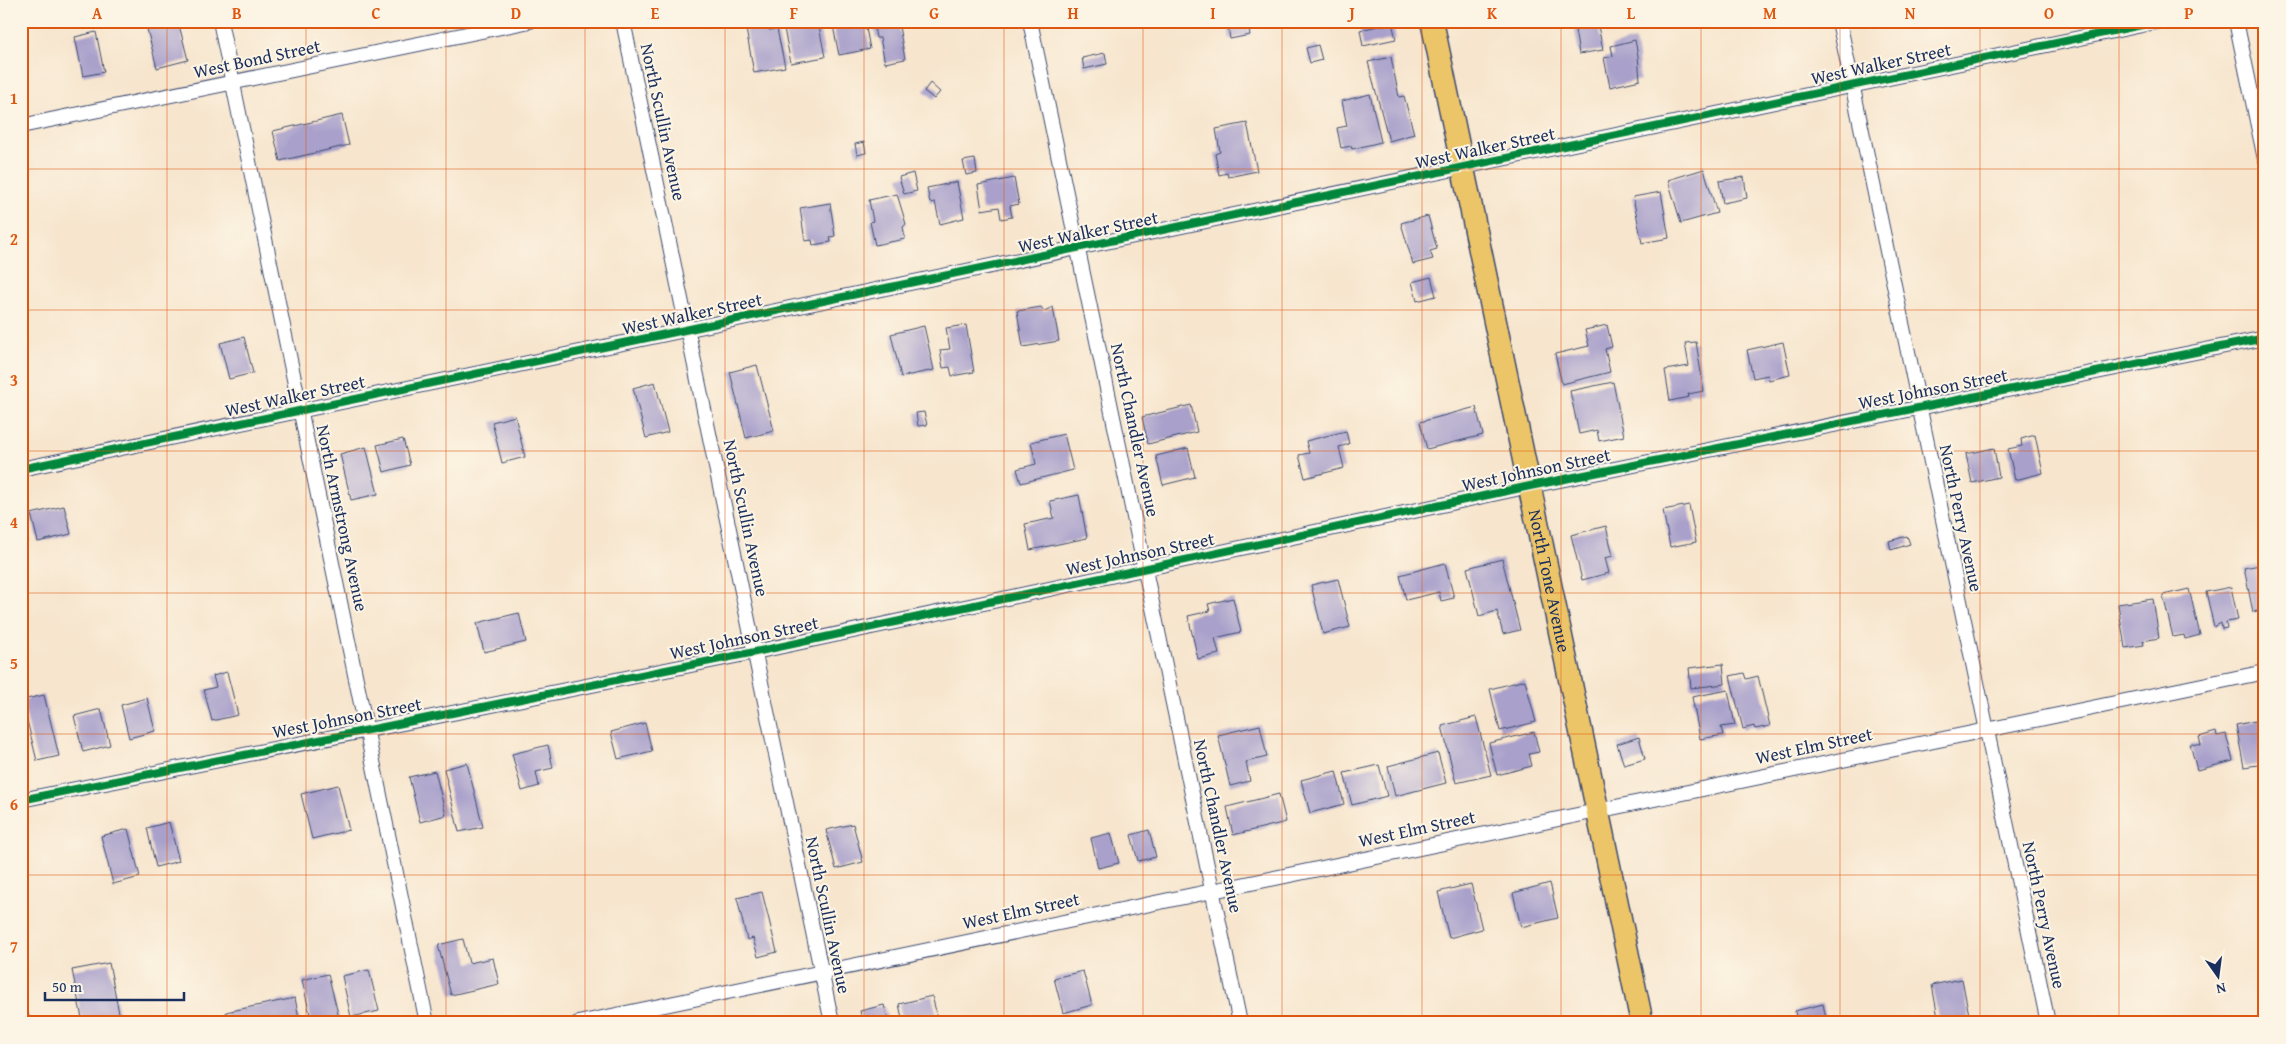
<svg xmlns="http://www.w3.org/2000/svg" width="2286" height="1044" font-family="'Gentium Book Plus',serif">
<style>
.building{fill:#a9a0cb}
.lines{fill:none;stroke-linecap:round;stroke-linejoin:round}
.minor-casing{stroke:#3c4a6f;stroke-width:16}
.primary-casing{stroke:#3c4a6f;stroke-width:25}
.minor{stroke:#fff;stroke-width:14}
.primary{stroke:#edc569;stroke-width:22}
.cycleway-casing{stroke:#fcf5e5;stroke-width:11}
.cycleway{stroke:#00873e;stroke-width:8}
.grid{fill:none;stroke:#de5710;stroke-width:1;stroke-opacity:0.55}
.labels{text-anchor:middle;stroke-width:4;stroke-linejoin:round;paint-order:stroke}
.street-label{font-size:18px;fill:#1b2f5e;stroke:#fcf5e5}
.neatline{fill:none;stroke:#de5710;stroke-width:2}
.grid-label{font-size:16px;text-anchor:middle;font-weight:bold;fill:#de5710}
</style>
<rect width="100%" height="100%" fill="#fcf5e5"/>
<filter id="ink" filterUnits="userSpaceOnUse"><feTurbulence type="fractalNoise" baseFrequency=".02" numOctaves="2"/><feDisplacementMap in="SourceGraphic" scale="10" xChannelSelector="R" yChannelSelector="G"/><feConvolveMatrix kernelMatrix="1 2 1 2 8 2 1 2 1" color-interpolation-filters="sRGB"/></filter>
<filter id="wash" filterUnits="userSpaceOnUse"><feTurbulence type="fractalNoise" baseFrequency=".0096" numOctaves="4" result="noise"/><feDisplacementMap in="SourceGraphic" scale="20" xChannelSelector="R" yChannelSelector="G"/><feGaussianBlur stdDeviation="1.12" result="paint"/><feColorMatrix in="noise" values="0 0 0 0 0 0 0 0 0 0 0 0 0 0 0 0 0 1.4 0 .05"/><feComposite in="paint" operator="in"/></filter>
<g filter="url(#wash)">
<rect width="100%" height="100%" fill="#f7e5cd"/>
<g id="blocks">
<!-- building -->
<g class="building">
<path d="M145 21H178L188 60 157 68Z"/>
<path d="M245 21H264V22L247 26Z"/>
<path d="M797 21H818L825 57 791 63 783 24Z"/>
<path d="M832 21H860L861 28H866L870 49 839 55Z"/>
<path d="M873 21H898L905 59 885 63 880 38H876Z"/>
<path d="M1227 21H1248L1250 35 1230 39Z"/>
<path d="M1392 23 1396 39 1363 46 1360 30Z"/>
<path d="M768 25 769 30 777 29 785 67 754 73 746 29Z"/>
<path d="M1598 26 1603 50 1579 54 1575 30Z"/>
<path d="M96 32 104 72 83 76 75 37Z"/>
<path d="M1635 40 1638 56 1640 80 1610 87 1604 58 1613 56 1611 46Z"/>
<path d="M1318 45 1322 60 1310 63 1306 48Z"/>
<path d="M1105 53 1107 64 1084 69 1082 58Z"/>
<path d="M1391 57 1399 97 1404 96 1414 134 1389 141 1368 62Z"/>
<path d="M930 83 940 92 934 99 924 91Z"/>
<path d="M1370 94 1381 142 1352 149 1351 146 1341 148 1337 128 1347 126 1342 101Z"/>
<path d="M342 115 349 145 280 161 273 131Z"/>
<path d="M1247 123 1257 171 1228 177 1227 173 1219 175 1215 154 1220 152 1216 129Z"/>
<path d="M864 142 866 153 857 155 855 144Z"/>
<path d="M975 159 977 173 966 175 963 161Z"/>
<path d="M1704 169 1717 213 1681 223 1668 180Z"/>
<path d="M913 173 917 191 904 194 899 177Z"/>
<path d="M1744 177 1747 198 1723 203 1719 181Z"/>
<path d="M1014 178 1019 204 1010 206 1012 217 1001 219 999 207 982 210 978 185Z"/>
<path d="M957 182 964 218 940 224 935 202 930 203 927 188Z"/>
<path d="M1661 192 1669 238 1642 243 1633 197Z"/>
<path d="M897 194 906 224 903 227 905 239 875 245 870 222 873 221 869 200Z"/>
<path d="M830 203 835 236 830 237 831 242 813 245 812 240 805 241 800 208Z"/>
<path d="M1428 216 1437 249 1430 251 1433 259 1413 264 1401 223Z"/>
<path d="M1431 277 1436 296 1417 301 1412 282Z"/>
<path d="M1041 307 1044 311 1053 307 1059 341 1023 347 1017 311Z"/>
<path d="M966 325 974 372 952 376 950 367 943 368 940 350 950 349 946 328Z"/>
<path d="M1607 325 1612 347 1605 349 1610 372 1562 384 1555 354 1589 346 1585 330Z"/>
<path d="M924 326 934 370 901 377 891 334Z"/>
<path d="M244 337 253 373 229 379 220 343Z"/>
<path d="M1696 342 1704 391 1688 394 1689 397 1670 401 1665 370 1689 366 1685 343Z"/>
<path d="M1783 342 1790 375 1769 380 1768 375 1753 378 1747 350Z"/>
<path d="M757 365 774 431 746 438 730 372Z"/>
<path d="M655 382 668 432 646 438 633 388Z"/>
<path d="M1613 382 1624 436 1599 441 1597 430 1579 434 1570 391Z"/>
<path d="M1191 405 1197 432 1148 444 1142 417Z"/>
<path d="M1476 407 1483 435 1427 449 1420 422Z"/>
<path d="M924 412 927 425 918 426 916 413Z"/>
<path d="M515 416 525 457 502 463 492 422Z"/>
<path d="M1346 431 1349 444 1339 447 1344 468 1305 478 1299 455 1309 453 1306 441Z"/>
<path d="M1064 434 1073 470 1021 483 1017 469 1036 464 1031 442Z"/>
<path d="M2035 435 2043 473 2015 480 2008 449 2022 446 2021 439Z"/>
<path d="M403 439 410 465 384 472 377 445Z"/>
<path d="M366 447 378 494 351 500 340 454Z"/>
<path d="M1188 448 1195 477 1163 485 1156 456Z"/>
<path d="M1994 448 1999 477 1972 483 1966 454Z"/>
<path d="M1079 495 1087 538 1030 550 1025 524 1054 518 1050 501Z"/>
<path d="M1689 505 1696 542 1670 547 1663 510Z"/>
<path d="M64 506 71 534 38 542 31 514Z"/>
<path d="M21 516 28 541 21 542Z"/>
<path d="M1606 526 1613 556 1605 558 1609 573 1582 580 1571 535Z"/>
<path d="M1907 536 1910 544 1891 550 1889 541Z"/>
<path d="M1502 559 1520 630 1503 634 1497 611 1479 616 1467 568Z"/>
<path d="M1445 563 1454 598 1441 601 1439 592 1406 600 1400 575Z"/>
<path d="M2265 564V617H2264L2262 610 2253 612 2244 568Z"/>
<path d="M1338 579 1350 627 1323 634 1311 585Z"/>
<path d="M2231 587 2238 620 2226 622 2227 628 2222 629 2221 623 2214 627 2206 592Z"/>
<path d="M2189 589 2200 635 2185 639 2184 635 2173 637 2163 595Z"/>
<path d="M1233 598 1241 632 1215 638 1219 654 1198 659 1188 616 1210 611 1208 604Z"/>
<path d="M2153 599 2159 638 2143 641 2144 645 2125 648 2118 604Z"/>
<path d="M519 613 526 642 484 652 477 623Z"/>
<path d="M1723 664 1725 684 1691 688 1689 668Z"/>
<path d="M227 672 238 715 212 721 204 690 216 687 213 676Z"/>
<path d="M1744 673 1746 679 1758 676 1770 726 1755 729 1754 726 1743 729 1730 676Z"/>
<path d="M1525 680 1536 722 1500 731 1490 689Z"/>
<path d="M1728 690 1735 725 1721 727 1723 735 1700 739 1692 697Z"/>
<path d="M44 695 59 756 37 761 22 700Z"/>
<path d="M147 698 155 731 129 738 121 705Z"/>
<path d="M101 709 110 745 83 752 74 716Z"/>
<path d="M1476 717 1491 775 1456 783 1442 726Z"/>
<path d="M2265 719V764L2244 767 2236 725Z"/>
<path d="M645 723 652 751 618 759 611 732Z"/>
<path d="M1260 725 1267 757 1246 762 1250 781 1230 786 1218 735Z"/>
<path d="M1534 732 1539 752 1529 754 1532 766 1497 775 1489 743Z"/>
<path d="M2216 732 2217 736 2226 734 2233 761 2197 770 2190 744 2201 745 2199 737Z"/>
<path d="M1639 737 1645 759 1624 765 1617 744Z"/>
<path d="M548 745 553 768 536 772 539 786 522 791 512 754Z"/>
<path d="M1438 753 1446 783 1395 796 1388 766Z"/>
<path d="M467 763 483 827 459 832 444 769Z"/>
<path d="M1379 765 1387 796 1352 805 1344 773Z"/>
<path d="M435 771 446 815 420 822 409 777Z"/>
<path d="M1336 771 1344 804 1310 813 1301 780Z"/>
<path d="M338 785 349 830 312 839 301 794Z"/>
<path d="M1279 794 1286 822 1233 835 1227 807Z"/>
<path d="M169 822 179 861 156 867 147 828Z"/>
<path d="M853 824 863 862 836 869 826 830Z"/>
<path d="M128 829 140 877 113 884 101 836Z"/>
<path d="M1149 830 1156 857 1138 861 1131 835Z"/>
<path d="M1111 833 1119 863 1098 868 1091 838Z"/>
<path d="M1550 883 1558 918 1521 927 1513 893Z"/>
<path d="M1471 884 1482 929 1449 938 1438 892Z"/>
<path d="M762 892 777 952 758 957 753 938 747 940 737 898Z"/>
<path d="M463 939 469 963 493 958 499 984 451 995 438 945Z"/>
<path d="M109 963 121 1023H83L72 970Z"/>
<path d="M369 970 379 1011 351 1017 342 976Z"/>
<path d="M1083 971 1092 1005 1063 1013 1054 978Z"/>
<path d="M328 974 339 1018 312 1023 302 980Z"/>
<path d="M1962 979 1970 1020 1939 1023 1932 985Z"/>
<path d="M932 996 939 1023H903L899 1004Z"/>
<path d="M295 998 300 1023H228L226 1012Z"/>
<path d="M1823 1004 1827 1023H1797L1795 1011Z"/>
<path d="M884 1005 889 1023H863L860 1011Z"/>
</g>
</g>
</g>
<g filter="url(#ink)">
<use href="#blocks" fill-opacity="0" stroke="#3c4a6f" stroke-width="1"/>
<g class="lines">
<!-- minor casing -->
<g class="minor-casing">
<g id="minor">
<path d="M220 21 427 1023"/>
<path d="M623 21 832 1023"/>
<path d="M1030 21 1240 1023"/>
<path d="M1839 21 2048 1023"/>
<path d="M2236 21 2265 159"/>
<path d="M21 126 530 21"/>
<path d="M21 469 2161 21"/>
<path d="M21 800 755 652 1530 486 2265 338"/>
<path d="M21 1016 23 1023"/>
<path d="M578 1023 2265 672"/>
</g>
</g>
<!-- primary casing -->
<g class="primary-casing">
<g id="primary">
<path id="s1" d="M1432 21 1642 1023"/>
</g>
</g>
<!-- minor -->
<use href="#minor" class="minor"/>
<!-- primary -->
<use href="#primary" class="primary"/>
<!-- cycleway casing -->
<g class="cycleway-casing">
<g id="cycleway">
<path d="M21 469 2161 21"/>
<path d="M21 800 755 652 1530 486 2265 338"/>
</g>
</g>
<!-- cycleway -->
<use href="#cycleway" class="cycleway"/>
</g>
</g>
<!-- grid -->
<path class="grid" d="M167 21V1023M306 21V1023M446 21V1023M585 21V1023M725 21V1023M864 21V1023M1004 21V1023M1143 21V1023M1282 21V1023M1422 21V1023M1561 21V1023M1701 21V1023M1840 21V1023M1980 21V1023M2119 21V1023M21 169H2265M21 310H2265M21 451H2265M21 593H2265M21 734H2265M21 875H2265"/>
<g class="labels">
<!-- street labels -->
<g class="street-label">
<text transform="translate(257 59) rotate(-12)" y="6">West Bond Street</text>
<text transform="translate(1881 64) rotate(-12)" y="6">West Walker Street</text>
<text transform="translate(663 122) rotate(78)" y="6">North Scullin Avenue</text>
<text transform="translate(1485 148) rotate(-12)" y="6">West Walker Street</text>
<text transform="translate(1088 232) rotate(-12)" y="6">West Walker Street</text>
<text transform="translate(692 314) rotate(-12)" y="6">West Walker Street</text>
<text transform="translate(1933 389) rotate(-11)" y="6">West Johnson Street</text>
<text transform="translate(295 396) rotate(-12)" y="6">West Walker Street</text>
<text transform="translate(1135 430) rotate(78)" y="6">North Chandler Avenue</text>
<text transform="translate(1536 470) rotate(-12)" y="6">West Johnson Street</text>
<text transform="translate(342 518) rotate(78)" y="6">North Armstrong Avenue</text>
<text transform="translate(746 518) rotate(78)" y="6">North Scullin Avenue</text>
<text transform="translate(1961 518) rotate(78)" y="6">North Perry Avenue</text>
<text transform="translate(1140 554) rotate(-12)" y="6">West Johnson Street</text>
<text dy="6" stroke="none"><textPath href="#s1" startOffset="572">North Tone Avenue</textPath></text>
<text transform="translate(744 638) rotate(-12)" y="6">West Johnson Street</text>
<text transform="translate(347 718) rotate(-11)" y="6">West Johnson Street</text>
<text transform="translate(1814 746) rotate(-12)" y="6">West Elm Street</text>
<text transform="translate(1218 826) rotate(78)" y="6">North Chandler Avenue</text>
<text transform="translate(1417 829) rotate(-12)" y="6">West Elm Street</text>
<text transform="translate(1021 911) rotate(-12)" y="6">West Elm Street</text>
<text transform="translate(828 915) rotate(78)" y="6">North Scullin Avenue</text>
<text transform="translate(2044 915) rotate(78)" y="6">North Perry Avenue</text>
</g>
</g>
<!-- margin -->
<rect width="2286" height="1044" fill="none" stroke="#fcf5e5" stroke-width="55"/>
<!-- north arrow -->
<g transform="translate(2218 976) rotate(166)" stroke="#fcf5e5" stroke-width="4" paint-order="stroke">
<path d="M0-4L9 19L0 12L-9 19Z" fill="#1b2f5e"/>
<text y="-8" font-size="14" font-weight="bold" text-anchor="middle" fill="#1b2f5e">N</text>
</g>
<!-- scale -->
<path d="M45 992v8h139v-8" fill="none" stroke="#1b2f5e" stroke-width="2.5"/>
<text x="52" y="992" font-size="15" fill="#1b2f5e" stroke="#fcf5e5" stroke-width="4" paint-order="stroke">50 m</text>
<rect x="28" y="28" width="2230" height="988" class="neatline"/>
<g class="grid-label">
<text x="97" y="19">A</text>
<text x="237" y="19">B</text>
<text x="376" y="19">C</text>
<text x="516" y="19">D</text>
<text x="655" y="19">E</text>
<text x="794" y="19">F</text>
<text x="934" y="19">G</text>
<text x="1073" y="19">H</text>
<text x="1213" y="19">I</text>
<text x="1352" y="19">J</text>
<text x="1492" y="19">K</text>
<text x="1631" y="19">L</text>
<text x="1770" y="19">M</text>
<text x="1910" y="19">N</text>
<text x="2049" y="19">O</text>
<text x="2189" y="19">P</text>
<text x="14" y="104">1</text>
<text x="14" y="245">2</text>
<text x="14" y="386">3</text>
<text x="14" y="528">4</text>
<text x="14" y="669">5</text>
<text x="14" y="810">6</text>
<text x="14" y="952">7</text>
</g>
</svg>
